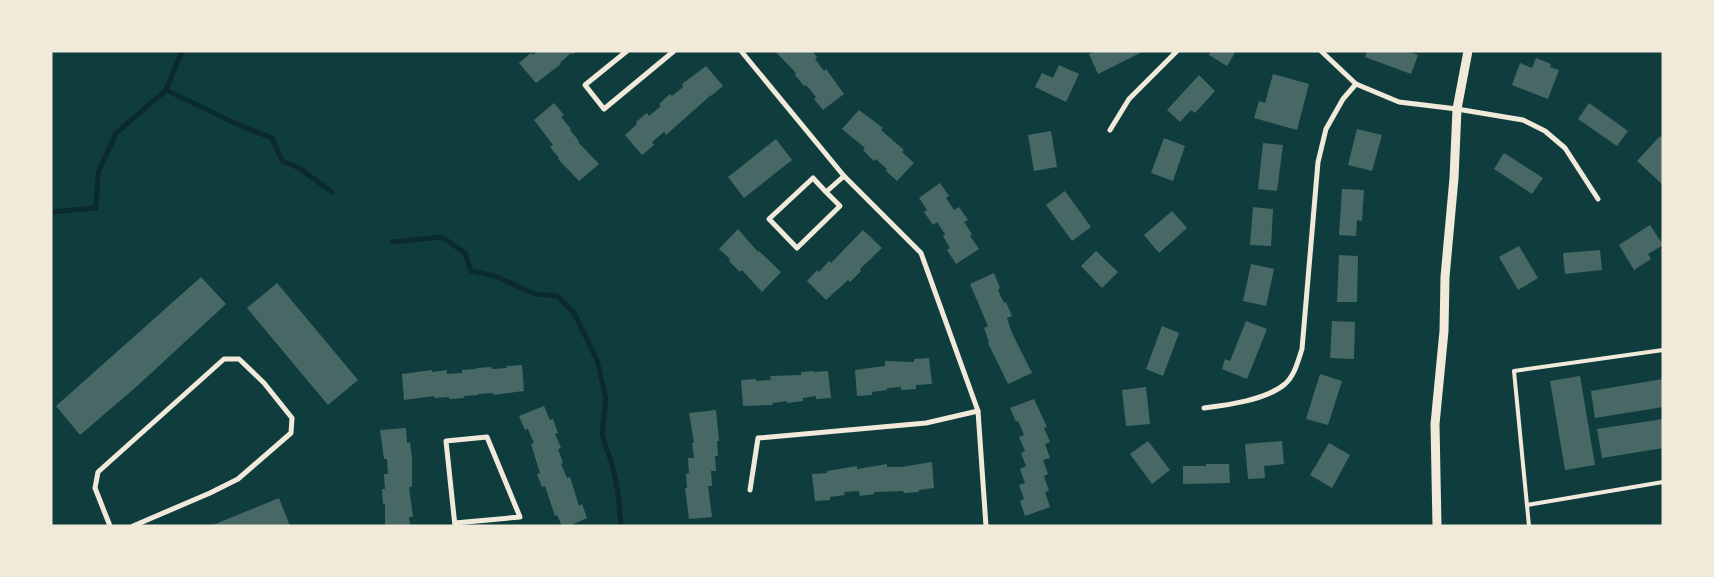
<svg xmlns="http://www.w3.org/2000/svg" width="1714" height="577" font-family="Manrope,sans-serif">
<style>
.lines{fill:none;stroke-linecap:round;stroke-linejoin:round}
.stream{stroke:#0a2a2b;stroke-width:5}
.building{fill:#486865}
.service{stroke:#f1e9da;stroke-width:4}
.minor{stroke:#f1e9da;stroke-width:5}
.tertiary{stroke:#f1e9da;stroke-width:9}
</style>
<rect width="100%" height="100%" fill="#0f3d3e"/>
<g class="lines">
<!-- stream -->
<g class="stream">
<path d="M166 90 241 126 272 138 282 161 299 168 332 192"/>
<path d="M51 212 96 208 98 173 116 133 166 90 182 51"/>
<path d="M393 242 442 237 465 253 471 271 495 276 535 294 557 296 574 313 597 360 606 398 602 435 612 464 618 492 621 526"/>
</g>
</g>
<!-- building -->
<g class="building">
<path d="M537 51H576L572 55 571 53 560 63 561 64 536 83 519 63 531 53 533 55Z"/>
<path d="M775 51H812L817 57 815 59 824 71 826 69 844 94 823 110 814 99 816 97 806 85 804 86 795 75 796 73Z"/>
<path d="M1095 51H1139L1140 53 1098 74 1089 54Z"/>
<path d="M1211 51H1236L1227 66 1209 55Z"/>
<path d="M1367 51H1407L1418 55 1411 74 1365 57Z"/>
<path d="M1536 58 1551 64 1550 67 1559 70 1548 99 1512 85 1520 63 1532 68Z"/>
<path d="M1059 65 1079 74 1066 102 1035 87 1042 73 1053 78Z"/>
<path d="M706 66 723 86 711 96V95L666 135 664 132 652 142 654 145 642 155 625 135 637 124 636 122 647 113 649 116 661 106 659 104 670 94 672 96 683 87 682 84Z"/>
<path d="M1273 74 1309 84 1297 130 1254 118 1259 101 1265 103Z"/>
<path d="M1199 75 1215 91 1195 113 1191 110 1180 122 1167 110Z"/>
<path d="M554 103 564 115 561 117 571 129 570 130 579 141 578 142 599 164 579 181 558 159 559 158 550 147 553 145 534 120Z"/>
<path d="M1589 103 1628 131 1617 146 1578 119Z"/>
<path d="M859 110 883 128 881 130 904 150 902 152 914 163 897 181 886 171 887 169 876 159 874 161 863 150 865 148 842 129Z"/>
<path d="M1357 129 1382 135 1372 171 1348 165Z"/>
<path d="M1051 131 1057 167 1034 171 1028 135Z"/>
<path d="M1660 136 1663 139V185L1637 161Z"/>
<path d="M1164 138 1185 146 1173 181 1151 173Z"/>
<path d="M776 139 792 160 744 198 728 177Z"/>
<path d="M1263 143 1283 145 1277 191 1258 189Z"/>
<path d="M1504 153 1543 178 1532 194 1494 169Z"/>
<path d="M940 183 949 196 946 198 954 210 959 207 968 220 964 222 972 234 970 236 979 249 956 264 947 250 950 248 943 236 945 234 937 222 933 225 924 212 927 210 919 198Z"/>
<path d="M1342 189 1364 190 1362 221 1357 220 1356 236 1339 235Z"/>
<path d="M1065 191 1091 227 1072 241 1046 205Z"/>
<path d="M1253 207 1273 209 1271 246 1250 245Z"/>
<path d="M1172 211 1187 228 1159 253 1144 235Z"/>
<path d="M1650 225 1663 245 1648 254 1651 259 1634 270 1619 245Z"/>
<path d="M738 229 758 252 759 251 781 272 762 292 742 270 740 272 729 261 730 259 719 249Z"/>
<path d="M863 230 882 248 860 269 861 271 850 282 848 280 826 300 807 281 817 270 819 272 829 261 831 263Z"/>
<path d="M1519 246 1538 278 1518 290 1499 257Z"/>
<path d="M1600 250 1602 270 1565 274 1563 253Z"/>
<path d="M1096 251 1118 272 1102 288 1081 266Z"/>
<path d="M1339 255 1358 256 1357 302H1337Z"/>
<path d="M1251 264 1274 269 1266 306 1243 301Z"/>
<path d="M994 273 1000 288 998 290 1004 303 1006 302 1012 316 1007 318 1012 333 1032 373 1008 384 988 343 989 342 984 328 988 326 970 284Z"/>
<path d="M201 277 226 304 135 388 80 435 56 406Z"/>
<path d="M277 283 358 380 328 405 247 308Z"/>
<path d="M1246 321 1267 329 1247 379 1222 369 1225 359 1230 361Z"/>
<path d="M1332 321 1355 322 1354 359 1330 358Z"/>
<path d="M1162 326 1179 333 1163 376 1146 369Z"/>
<path d="M929 358 932 384 916 385V389L901 390V387L887 388V390L872 392V395L857 396 855 370 885 366V361L914 362V359Z"/>
<path d="M522 365 524 391 493 395V393L478 394V395L464 396V398L449 399V397L434 398V396L404 400 402 374 432 370V372L447 370V374L462 373V370L477 369 476 368 491 367 492 369 507 368 506 366Z"/>
<path d="M814 371V372L828 371 831 398 816 399V396L803 398V401L787 403V401L772 403 773 405 743 406 741 380 756 379V381L771 380 770 376 801 375V372Z"/>
<path d="M1320 374 1342 381 1328 425 1306 419Z"/>
<path d="M1580 376 1595 465 1565 470 1550 381Z"/>
<path d="M1663 379V407L1595 418 1591 391Z"/>
<path d="M1146 387 1150 424 1126 426 1122 390Z"/>
<path d="M1034 399 1047 427 1044 428 1050 442 1045 444 1050 458 1043 460 1048 474 1044 476 1049 491 1045 492 1050 507 1025 516 1020 501 1024 499 1019 485 1025 483 1020 469 1026 466 1021 453 1025 451 1019 437 1024 435 1018 421 1016 422 1010 408Z"/>
<path d="M544 406 550 420 553 419 558 433 555 434 561 448 558 449 563 463 561 464 567 478 570 477 579 506 582 504 587 518 569 526H562L557 515 555 516 545 486 542 487 537 474 540 473 531 444 534 443 528 429 525 430 519 416Z"/>
<path d="M716 410 719 441H717L718 456H715L716 471H711L712 486H708L712 517 689 519 685 488H687L686 474 689 473 688 458H694L692 443H694L689 413Z"/>
<path d="M1663 419V448L1602 458 1597 429Z"/>
<path d="M406 428 407 443 410 442 412 458V487H409L413 517H409L410 526H385V504H383L382 489H385L384 474H388L387 459H384L380 430Z"/>
<path d="M1148 441 1170 470 1152 484 1130 454Z"/>
<path d="M1282 441 1284 464 1264 466 1265 478 1248 479 1245 444Z"/>
<path d="M1329 443 1350 455 1332 488 1310 475Z"/>
<path d="M932 462 934 488 919 490V492L904 493 903 491 874 492V494L860 496 859 491 844 492 845 495 830 497V500L815 501 812 474 827 473V471L857 466V469L887 464V467H901Z"/>
<path d="M1206 464H1229L1230 483 1183 484V466H1206Z"/>
<path d="M279 498 290 526H211L220 522Z"/>
</g>
<g class="lines">
<!-- service -->
<g class="service">
<path d="M1527 505 1663 482"/>
<path d="M1529 526 1514 371 1663 350"/>
</g>
<!-- minor -->
<g class="minor">
<path d="M627 51 585 85 604 109 674 51"/>
<path d="M741 51 844 176 921 253 978 411 986 526"/>
<path d="M1321 51 1356 84 1399 102 1457 109 1523 120 1545 131 1565 148 1598 199"/>
<path d="M1110 130 1129 99 1177 51"/>
<path d="M826 192 840 206 797 248 769 219 813 178 826 192 844 176"/>
<path d="M1204 408C1228 405 1266 400 1285 384 1295 375 1298 361 1302 349L1318 162 1326 129 1343 99 1356 84"/>
<path d="M750 490 758 438 926 423 978 411"/>
<path d="M455 523 520 517 487 437 446 441 455 526"/>
<path d="M110 526 95 488 98 472 224 359H239L264 383 292 418 291 433 238 479 210 493 133 526"/>
</g>
<!-- tertiary -->
<path class="tertiary" d="M1437 526 1435 424 1444 331 1445 277 1454 178 1457 109 1468 51"/>
</g>
<!-- border -->
<rect width="1714" height="577" fill="none" stroke="#f1e9da" stroke-width="105"/>
</svg>
